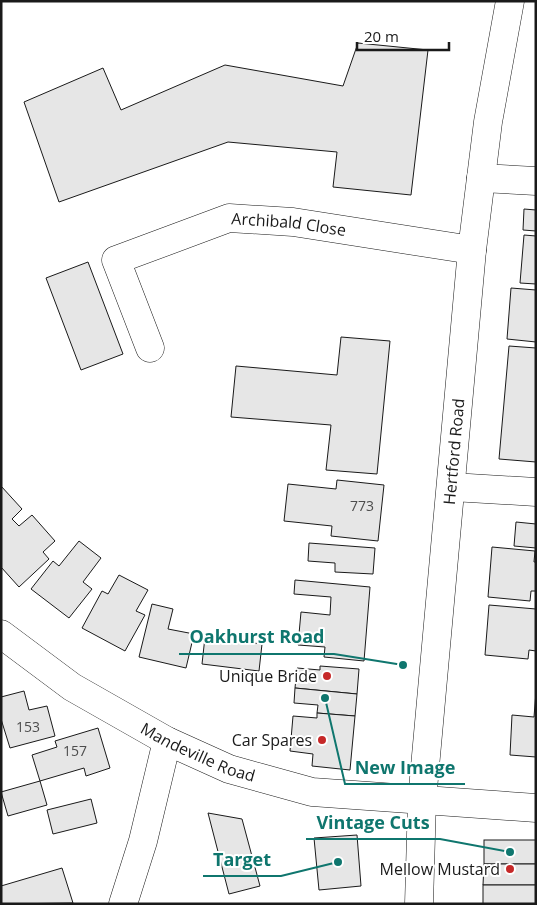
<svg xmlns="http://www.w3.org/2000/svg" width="537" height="905" font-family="'Open Sans',sans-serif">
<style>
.building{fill:#e6e6e6;stroke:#1a1a1a}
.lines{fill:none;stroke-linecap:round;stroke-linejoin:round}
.minor-casing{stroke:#1a1a1a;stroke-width:29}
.primary-casing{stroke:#1a1a1a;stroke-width:29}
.minor{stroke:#fff;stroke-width:28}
.primary{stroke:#fff;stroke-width:28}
.poi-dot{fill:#c62828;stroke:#fff;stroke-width:2}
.labels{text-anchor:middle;stroke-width:4;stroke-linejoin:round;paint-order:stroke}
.number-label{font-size:14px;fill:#4d4d4d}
.street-label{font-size:16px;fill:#1a1a1a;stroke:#fff}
.poi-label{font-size:16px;fill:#1a1a1a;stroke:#fff;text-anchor:end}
.leader{fill:none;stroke:#0f766e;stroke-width:2}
.callout-dot{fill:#0f766e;stroke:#fff;stroke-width:2}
.callout-label{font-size:18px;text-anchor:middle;font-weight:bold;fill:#0f766e;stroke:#fff;stroke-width:4;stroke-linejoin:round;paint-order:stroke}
</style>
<rect width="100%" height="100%" fill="#fff"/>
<!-- building -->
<g class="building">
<path d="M358 43 428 50 411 195 333 187 337 152 228 142 59 202 24 102 103 68 121 110 225 65 343 86Z"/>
<path d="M524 209 536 210V231L523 230Z"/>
<path d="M524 235 536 236V284L520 283Z"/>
<path d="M88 262 123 354 81 370 46 278Z"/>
<path d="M511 288 536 290V342L507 339Z"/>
<path d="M341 337 390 341 377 474 326 470 331 425 231 417 236 366 337 375Z"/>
<path d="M509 346 536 348V462L499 459Z"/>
<path d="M337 480 384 485 378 541 331 536 332 526 284 521 288 484 336 489Z"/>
<path d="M1 486 22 509 12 519 19 526 32 515 55 541 43 552 49 559 19 587 1 567Z"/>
<path d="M516 522 536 524V548L514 546Z"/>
<path d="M79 541 101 558 83 582 92 589 69 618 31 589 53 561 59 566Z"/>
<path d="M309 543 375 548 373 574 335 572V563L308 561Z"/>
<path d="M492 547 535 551 534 562H536V591H531L530 601 488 597Z"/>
<path d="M119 575 148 590 136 611 145 615 125 651 82 628 102 591 108 594Z"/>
<path d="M295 580 370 587 364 661 324 657 325 647 298 645 301 612 330 615 331 597 294 594Z"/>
<path d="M152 604 173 609 168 629 194 634 186 668 139 657Z"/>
<path d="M489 605 536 609V651L529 650 528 659 485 655Z"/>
<path d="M205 637 262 644 259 671 202 664Z"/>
<path d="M320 666 359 669 357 694 295 688 297 668 320 670Z"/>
<path d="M295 688 357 694 355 716 317 713 318 705 294 703Z"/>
<path d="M24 691 29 710 47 706 55 736 10 748 1 719V697Z"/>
<path d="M536 692V757L510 755 512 715 534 717Z"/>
<path d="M317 713 355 716 350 770 312 766 313 754 290 751 293 716 317 718Z"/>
<path d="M98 728 110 768 86 776 84 768 40 781 32 755 57 747 55 741Z"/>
<path d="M40 781 47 805 8 816 1 792Z"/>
<path d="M91 799 97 823 53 834 47 810Z"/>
<path d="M208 813 242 819 260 886 229 894Z"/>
<path d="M357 835 361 886 319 890 314 838Z"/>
<rect x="484" y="840" width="52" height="24"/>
<path d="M484 864H536V885H483Z"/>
<path d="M62 868 73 903 1 904V886Z"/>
<rect x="483" y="885" width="53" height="19"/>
</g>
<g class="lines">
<!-- minor casing -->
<g class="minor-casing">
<g id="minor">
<path d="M481 178 536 181"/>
<path id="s1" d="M150 348 116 260 229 218 293 222 472 250"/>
<path d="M452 487 536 492"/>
<path id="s2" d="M1 634 72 687 167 741 229 769 312 792 536 808"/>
<path d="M123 904 143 841 167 741"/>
</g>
</g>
<!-- primary casing -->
<g class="primary-casing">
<g id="primary">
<path id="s3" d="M419 904 422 800 472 250 488 122 510 1"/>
</g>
</g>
<!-- minor -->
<use href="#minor" class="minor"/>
<!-- primary -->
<use href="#primary" class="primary"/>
</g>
<!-- markers -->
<g class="poi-dot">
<circle cx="327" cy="676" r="5"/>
<circle cx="322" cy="740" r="5"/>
<circle cx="510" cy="869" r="5"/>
</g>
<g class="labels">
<!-- number labels -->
<g class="number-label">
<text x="362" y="511">773</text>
<text x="28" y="732">153</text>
<text x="75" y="756">157</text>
</g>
<!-- street labels -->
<g class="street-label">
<text dy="6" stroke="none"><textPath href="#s1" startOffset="275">Archibald Close</textPath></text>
<text dy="6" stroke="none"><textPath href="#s3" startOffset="454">Hertford Road</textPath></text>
<text dy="6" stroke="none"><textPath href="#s2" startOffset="231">Mandeville Road</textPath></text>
</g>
<!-- poi labels -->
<g class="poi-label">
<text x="317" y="682">Unique Bride</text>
<text x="312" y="746">Car Spares</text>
<text x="500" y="875">Mellow Mustard</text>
</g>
</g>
<!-- callouts -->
<path class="leader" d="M403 665L334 654H179M325 698L345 784H465M510 852L440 839H306M338 862L281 876H203"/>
<g class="callout-dot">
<circle cx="403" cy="665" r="5"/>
<circle cx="325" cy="698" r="5"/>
<circle cx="510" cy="852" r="5"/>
<circle cx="338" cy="862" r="5"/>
</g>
<g class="callout-label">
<text x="257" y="643">Oakhurst Road</text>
<text x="405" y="774">New Image</text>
<text x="373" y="829">Vintage Cuts</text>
<text x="242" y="866">Target</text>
</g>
<!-- border -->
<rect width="537" height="905" fill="none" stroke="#1a1a1a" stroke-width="5"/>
<!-- scale -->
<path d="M357 42v8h92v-8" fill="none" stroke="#1a1a1a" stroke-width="2.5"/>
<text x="364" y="42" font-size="15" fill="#1a1a1a" stroke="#ffffff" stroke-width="4" paint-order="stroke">20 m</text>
</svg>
